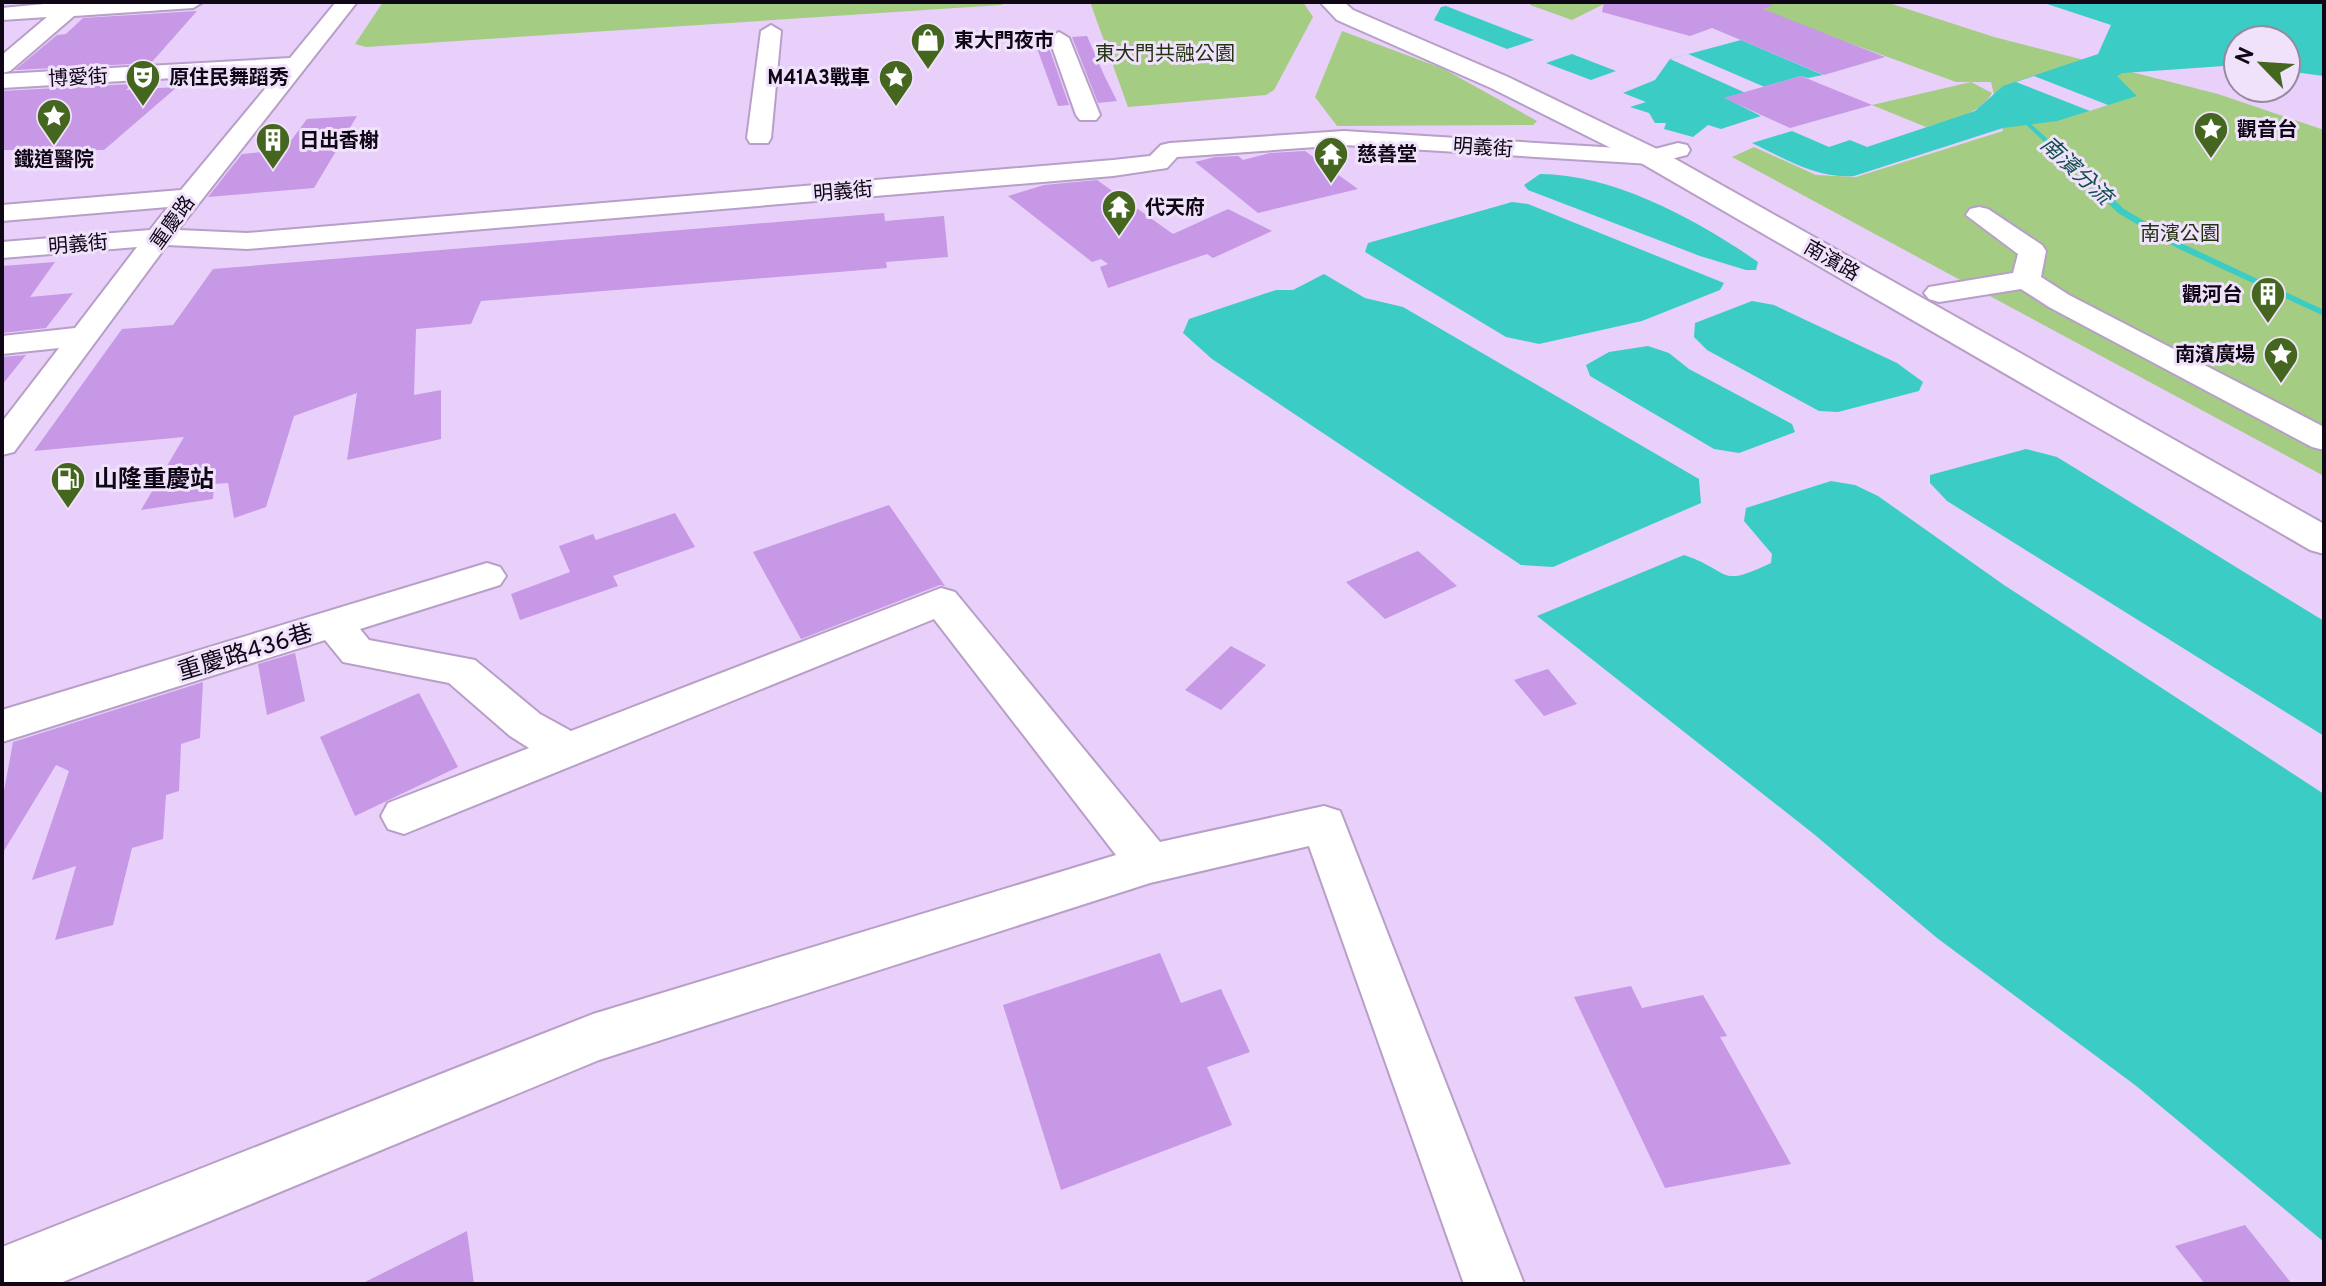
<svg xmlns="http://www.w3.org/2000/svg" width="2326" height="1286" font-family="Overpass,'Noto Sans TC',sans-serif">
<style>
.green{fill:#a5cc83}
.water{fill:#3bccc6}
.pier{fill:#e8d0fa}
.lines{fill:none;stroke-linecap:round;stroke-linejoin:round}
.stream{fill:#3bccc6;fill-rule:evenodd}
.building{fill:#c698e5}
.minor-casing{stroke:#b79fc7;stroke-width:4}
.major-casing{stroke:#b79fc7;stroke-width:4}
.minor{fill:#fff;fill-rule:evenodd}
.major{fill:#fff;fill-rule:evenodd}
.labels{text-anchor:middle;stroke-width:6;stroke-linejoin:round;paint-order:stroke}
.far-poi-label{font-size:20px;font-weight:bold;fill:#0f0715;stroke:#f0e2fb;text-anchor:start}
.far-park-label{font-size:20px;fill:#231;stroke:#f0e2fb}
.far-street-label{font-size:20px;fill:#0f0715;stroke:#f0e2fb}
.far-water-label{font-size:22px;font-style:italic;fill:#124f4c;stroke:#f0e2fb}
.poi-label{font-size:24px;font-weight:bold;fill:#0f0715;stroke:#f0e2fb;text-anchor:start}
.street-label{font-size:24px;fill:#0f0715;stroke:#f0e2fb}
</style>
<rect width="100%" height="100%" fill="#e8d0fa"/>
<!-- green -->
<g class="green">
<path d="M383 2H1005L1001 5 366 47 355 44Z"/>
<path d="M1090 2H1303L1313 17 1274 90 1266 95 1128 107Z"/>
<path d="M1533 2H1605L1606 3 1572 20 1530 5Z"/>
<path d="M1765 2H1886L1994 37 2218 94 2324 130V476L1732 157 1754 147 1816 175 1856 177 2003 131 1991 82H1971L1992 93C1979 116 1949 120 1926 127L1872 105 1971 82H1956L1754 8Z"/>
<path d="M1342 31 1444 69 1537 121 1533 125 1337 126 1315 97Z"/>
</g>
<!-- water -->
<g class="water">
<path d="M2041 2H2324V76L2286 71V40H2238V65L2123 73 2117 76 2137 96 2057 121 2003 128 1854 176C1816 179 1786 159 1752 143L1792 131 1829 147 1850 140 1867 147 1975 111 2003 86 2098 54 2111 25Z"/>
<path d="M1446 6 1534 40 1507 49 1434 20 1441 7Z"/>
<path d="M1741 40 1823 75 1808 78 1801 76 1725 98 1761 116 1721 129 1708 125 1693 137 1664 129 1666 123H1655L1649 113 1630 107 1646 102 1623 93 1655 80 1670 59Z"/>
<path d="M1572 54 1616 71 1591 80 1546 63Z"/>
<path d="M1540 174C1614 174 1699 221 1758 262L1756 270H1746L1700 256 1528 190 1524 185Z"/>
<path d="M1512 202 1528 204 1724 283 1720 290 1642 321 1539 344 1506 337 1365 252 1368 243Z"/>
<path d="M1324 274 1365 298 1403 307 1699 479 1701 503 1553 567 1521 565 1212 359 1183 333 1189 319 1276 290H1293Z"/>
<path d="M1752 301 1774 305 1897 363 1923 382 1919 391 1838 412 1819 411 1707 350 1694 337 1695 323Z"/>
<path d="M1648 346 1669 353 1689 369 1792 424 1795 432 1739 453 1714 449 1590 376 1586 365 1609 352Z"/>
<path d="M2026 449 2057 457 2324 621V736L1947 501 1930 483V475Z"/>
<path d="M1831 481 1855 485 1878 496 2004 585 2324 794V1242L2135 1085 1937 938 1815 835 1537 616 1684 555C1732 571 1717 589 1771 563L1772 554 1744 521 1746 508Z"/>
</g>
<!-- pier -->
<g class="pier">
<path d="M1688 54 1767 88 1748 94 1670 59Z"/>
<path d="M2034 76 2108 105 2090 111 2016 82Z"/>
</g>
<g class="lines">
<!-- stream -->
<path class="stream" d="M2018 112 2124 209 2183 244 2324 310V316L2177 248 2118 213 2016 115 2014 114Z"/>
</g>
<!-- building -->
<g class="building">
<path d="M1604 2H1771L1772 6 1763 9 1885 57 1824 75 1712 28 1690 36 1602 12Z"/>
<path d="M197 11 151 63 15 70 57 35 66 34 83 18Z"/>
<path d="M1087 36 1104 75 1117 101 1098 103 1072 37Z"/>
<path d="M1046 39 1069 105 1058 106 1034 40Z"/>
<path d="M1801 76 1872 105 1790 128 1724 98Z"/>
<path d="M132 84 126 90 177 87 104 150H2V91Z"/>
<path d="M357 116 314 188 208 197 242 154 284 150 307 119Z"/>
<path d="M1305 151 1358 189 1258 213 1195 162 1215 157 1238 156 1243 160 1270 153Z"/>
<path d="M1097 180 1173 234 1228 209 1272 231 1213 258 1207 254 1108 288 1100 267 1108 264 1101 259 1092 262 1008 196 1044 185Z"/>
<path d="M884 213 885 221 944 216 948 257 886 262 887 268 481 301 471 324 416 329 414 395 441 390V439L347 460 357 393 294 416 266 507 234 518 228 483 214 484 213 499 141 510 184 437 34 451 122 329 173 325 213 269Z"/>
<path d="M55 262 30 297 73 293 46 328 2 333V266Z"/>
<path d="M26 355 2 385V357Z"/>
<path d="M889 505 945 586 940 585 801 639 753 552Z"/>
<path d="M675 513 695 547 613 576 618 586 520 620 511 594 570 572 559 546 593 534 596 540Z"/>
<path d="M1418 551 1457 586 1385 619 1346 582Z"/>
<path d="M1231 646 1266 665 1221 710 1185 690Z"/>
<path d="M295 653 305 701 267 715 258 664Z"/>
<path d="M1548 669 1577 704 1544 716 1514 680Z"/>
<path d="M203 682 200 738 181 744 179 791 166 795 163 839 132 848 113 925 55 940 76 866 32 880 69 771 56 765 2 854V802L13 742Z"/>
<path d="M419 693 458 767 355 816 320 737Z"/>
<path d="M1160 953 1181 1003 1221 989 1250 1052 1207 1067 1232 1125 1061 1190 1003 1005Z"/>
<path d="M1631 986 1642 1008 1703 995 1727 1036 1720 1037 1791 1164 1665 1188 1574 997Z"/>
<path d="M2245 1225 2292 1284H2205L2175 1246Z"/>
<path d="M467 1231 474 1284H361Z"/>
</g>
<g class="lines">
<!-- minor casing -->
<g class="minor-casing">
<g id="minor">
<path d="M65 2 83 3 203 2 193 8 74 16 10 71 2 73V55L47 17 2 20V8Z"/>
<path d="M336 2H357L178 230 247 233 1113 160 1150 156 1161 145 1170 143 1344 131 1651 150 1678 143 1687 145 1690 150 1687 155 1651 164 1344 145 1177 157 1167 168 1113 176 247 249 167 245 14 452 2 455V422L59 348 2 354V336L75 328 137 247 2 258V242L150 230 168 207 2 221V205L181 190 279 72 2 88V74L290 58Z"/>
<path d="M771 25 781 31 771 138 768 143H750L747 138 761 31Z"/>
<path d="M1059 32 1069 38 1100 115 1096 120H1080L1076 115 1049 38Z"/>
<path d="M1979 207 1988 209 2042 245 2046 251 2041 277 2069 295 2324 427V450L2312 447 2049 307 2021 289 1939 302 1929 299 1924 293 1929 287 2013 273 2018 254 1966 215 1970 209Z"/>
<path d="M487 563 500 567 506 576 500 585 360 629 369 640 475 660 540 714 571 731 941 588 955 592 1160 842 1324 806 1340 811 1524 1284H1464L1309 846 1150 883 599 1060 58 1284H2V1247L593 1014 1116 855 934 619 404 834 388 829 381 816 388 803 529 748 510 736 449 683 343 662 325 640 2 742V710Z"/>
</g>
</g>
<!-- major casing -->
<g class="major-casing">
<path id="major" d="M1320 2H1344L1353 10 1508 77 1661 151 2324 524V554L2310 550 1641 163 1491 88 1337 20Z"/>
</g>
<!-- minor -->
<use href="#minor" class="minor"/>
<!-- major -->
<use href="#major" class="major"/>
</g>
<!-- icons -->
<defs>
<g id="shop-pin" transform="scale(1.8)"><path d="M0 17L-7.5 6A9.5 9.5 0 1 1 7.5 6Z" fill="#44661e" stroke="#f0e2fb"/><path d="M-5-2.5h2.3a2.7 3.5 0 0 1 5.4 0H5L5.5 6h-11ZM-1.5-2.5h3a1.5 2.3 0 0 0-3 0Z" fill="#fff"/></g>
<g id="theatre-pin" transform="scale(1.8)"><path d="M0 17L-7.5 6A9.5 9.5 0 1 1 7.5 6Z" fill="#44661e" stroke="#f0e2fb"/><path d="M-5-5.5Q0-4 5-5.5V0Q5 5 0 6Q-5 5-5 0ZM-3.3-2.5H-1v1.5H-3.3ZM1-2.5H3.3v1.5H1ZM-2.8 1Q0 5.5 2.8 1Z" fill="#fff"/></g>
<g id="sight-pin" transform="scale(1.8)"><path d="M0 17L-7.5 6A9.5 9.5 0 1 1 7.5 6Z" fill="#44661e" stroke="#f0e2fb"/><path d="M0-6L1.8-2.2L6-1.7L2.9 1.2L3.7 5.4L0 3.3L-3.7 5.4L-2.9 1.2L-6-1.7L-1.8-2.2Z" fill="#fff"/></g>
<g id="building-pin" transform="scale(1.8)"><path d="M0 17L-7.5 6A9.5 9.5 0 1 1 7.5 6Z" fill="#44661e" stroke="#f0e2fb"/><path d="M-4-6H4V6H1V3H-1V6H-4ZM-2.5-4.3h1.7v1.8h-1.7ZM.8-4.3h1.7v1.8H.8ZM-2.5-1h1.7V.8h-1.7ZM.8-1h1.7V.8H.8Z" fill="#fff"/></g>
<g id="temple-pin" transform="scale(1.8)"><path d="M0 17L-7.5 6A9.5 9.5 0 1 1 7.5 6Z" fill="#44661e" stroke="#f0e2fb"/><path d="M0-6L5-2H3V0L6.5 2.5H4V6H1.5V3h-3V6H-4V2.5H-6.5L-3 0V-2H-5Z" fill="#fff"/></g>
<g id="fuel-pin" transform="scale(1.8)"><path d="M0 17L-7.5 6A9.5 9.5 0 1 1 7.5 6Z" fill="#44661e" stroke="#f0e2fb"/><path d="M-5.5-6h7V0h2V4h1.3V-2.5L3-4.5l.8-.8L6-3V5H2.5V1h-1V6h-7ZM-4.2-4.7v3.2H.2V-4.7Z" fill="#fff"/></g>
</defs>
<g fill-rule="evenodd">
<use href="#shop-pin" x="928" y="40"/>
<use href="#theatre-pin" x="143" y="77"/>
<use href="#sight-pin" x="896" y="77"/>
<use href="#sight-pin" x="54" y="116"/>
<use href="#sight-pin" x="2211" y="129"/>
<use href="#building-pin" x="273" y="140"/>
<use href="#temple-pin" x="1331" y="154"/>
<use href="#temple-pin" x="1119" y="207"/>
<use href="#building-pin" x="2268" y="294"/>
<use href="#sight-pin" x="2281" y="354"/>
<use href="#fuel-pin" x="68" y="479"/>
</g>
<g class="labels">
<!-- far-poi labels -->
<g class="far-poi-label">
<text x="954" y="47">東大門夜市</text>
<text x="169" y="84">原住民舞蹈秀</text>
<text x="870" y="84" text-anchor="end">M41A3戰車</text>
<text x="2237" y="136">觀音台</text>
<text x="299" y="147">日出香榭</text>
<text x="1357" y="161">慈善堂</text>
<text x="54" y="166" text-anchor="middle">鐵道醫院</text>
<text x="1145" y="214">代天府</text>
<text x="2242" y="301" text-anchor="end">觀河台</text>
<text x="2255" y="361" text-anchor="end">南濱廣場</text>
</g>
<!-- far-park labels -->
<g class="far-park-label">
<text x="1165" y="60">東大門共融公園</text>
<text x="2180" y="240">南濱公園</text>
</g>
<!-- far-street labels -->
<g class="far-street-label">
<text transform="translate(78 77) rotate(-3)" y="7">博愛街</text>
<text transform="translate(1483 147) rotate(4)" y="7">明義街</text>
<text transform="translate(843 191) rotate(-5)" y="7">明義街</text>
<text transform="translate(172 222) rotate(-54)" y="7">重慶路</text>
<text transform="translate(78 244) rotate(-5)" y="7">明義街</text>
<text transform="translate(1832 260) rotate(30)" y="7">南濱路</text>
</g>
<!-- far-water labels -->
<g class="far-water-label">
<text transform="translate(2077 170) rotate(43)" y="8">南濱分流</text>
</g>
<!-- poi labels -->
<g class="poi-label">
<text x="94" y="487">山隆重慶站</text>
</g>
<!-- street labels -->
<g class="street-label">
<text transform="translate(245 652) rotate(-17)" y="8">重慶路436巷</text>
</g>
</g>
<!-- border -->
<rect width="2326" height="1286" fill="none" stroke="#0f0715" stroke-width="8"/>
<!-- north arrow -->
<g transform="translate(2262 64) rotate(295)"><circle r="38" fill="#f0e2fb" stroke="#968a9f" stroke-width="2"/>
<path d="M0-6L14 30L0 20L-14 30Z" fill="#44661e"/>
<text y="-12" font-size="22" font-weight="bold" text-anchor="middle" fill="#0f0715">N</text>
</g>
</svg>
